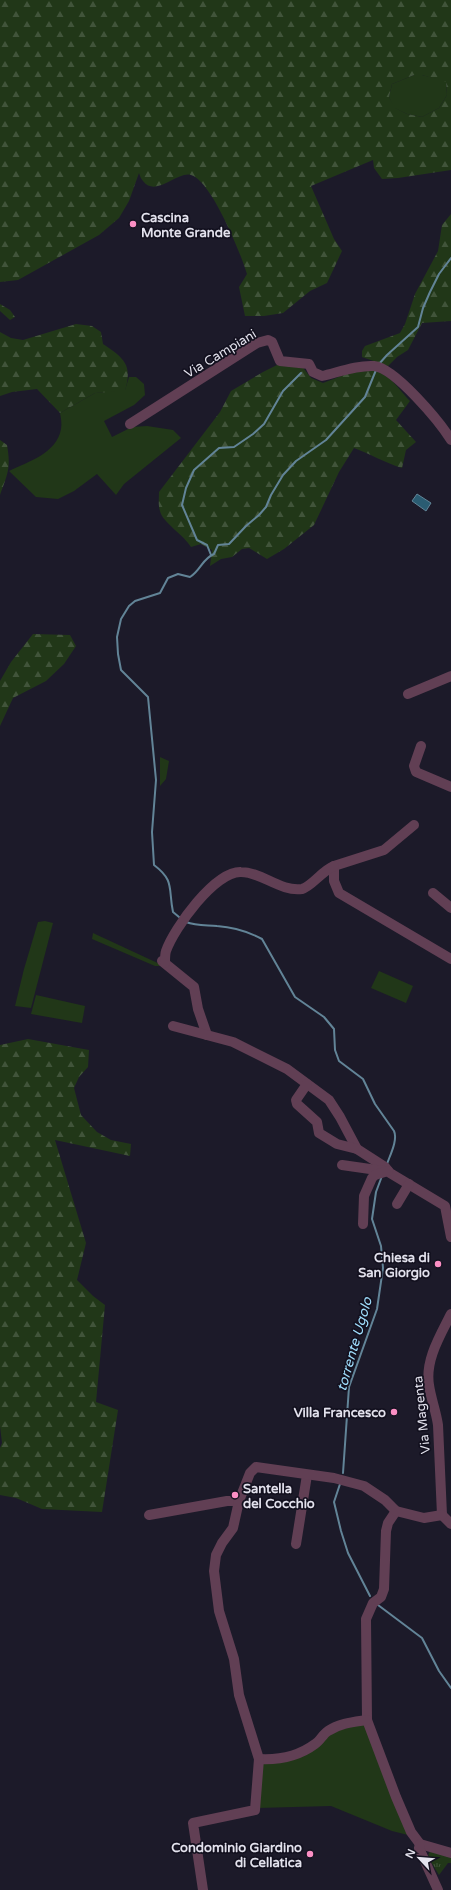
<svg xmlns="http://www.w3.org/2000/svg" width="451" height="1890" font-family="'Varela Round',sans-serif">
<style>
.grass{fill:#213718}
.forest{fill:url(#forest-firs);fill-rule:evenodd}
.park{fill:url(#park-tufts)}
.water{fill:#2a5c72;stroke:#628497}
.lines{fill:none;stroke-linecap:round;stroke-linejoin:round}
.stream{stroke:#628497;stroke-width:2}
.minor{stroke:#613f54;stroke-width:10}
.poi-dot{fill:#fb8fc4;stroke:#13111f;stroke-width:1.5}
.labels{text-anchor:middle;stroke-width:3.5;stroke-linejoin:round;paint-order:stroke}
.poi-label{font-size:13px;font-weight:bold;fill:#e3e2ed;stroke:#13111f;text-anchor:end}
.street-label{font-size:13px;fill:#e3e2ed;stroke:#13111f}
.water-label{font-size:14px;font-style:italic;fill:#9edcfb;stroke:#13111f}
</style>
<defs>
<pattern id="forest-firs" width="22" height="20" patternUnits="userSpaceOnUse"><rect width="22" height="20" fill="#213718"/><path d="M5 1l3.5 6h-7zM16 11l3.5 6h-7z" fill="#41543a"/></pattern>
<pattern id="park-tufts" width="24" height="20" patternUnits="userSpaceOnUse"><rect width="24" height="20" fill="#213718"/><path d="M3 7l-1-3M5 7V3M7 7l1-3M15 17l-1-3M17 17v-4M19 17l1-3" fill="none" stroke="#41543a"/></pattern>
</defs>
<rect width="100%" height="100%" fill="#1c1a29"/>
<!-- grass -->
<g class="grass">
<path d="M414 75H422L446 81 447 95 439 108 422 117 407 114 394 108 389 97 392 84Z"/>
<path d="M129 377H136L144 384 145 395 134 405 104 421 112 437 132 427 147 426 173 430 181 438 124 484 116 495 97 474 74 491 58 499 36 497 9 471C28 462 57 453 61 429 62 424 61 418 60 413L95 393 125 390Z"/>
<path d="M160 757 169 761 166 779 160 786Z"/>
<path d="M45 921 53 923 31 1008 15 1006 24 969 38 922Z"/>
<path d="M93 933 164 966H155L92 939Z"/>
<path d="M379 971 413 986 406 1003 371 988Z"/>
<path d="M36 995 85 1006 82 1023 31 1014Z"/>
<path d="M366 1723 408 1835 392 1831 331 1806 257 1808 260 1762 272 1763 329 1733Z"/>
</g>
<!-- forest -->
<g class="forest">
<path d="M0 0H451V170L398 178 382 179 374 168 373 160 311 186 334 239 342 251 327 283 310 291 283 313 264 316H245L239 287 247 274C241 254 211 180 191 175 177 171 156 198 143 181 141 179 140 176 139 173L129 201 119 218 99 235 18 280 0 282ZM414 75H422L446 82 447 95 439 108 422 117 407 114 395 108 389 97 392 84Z"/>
<path d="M451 214V321L422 323 408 350 397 357 388 366 362 357V351L365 346 400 333 405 324 415 294 438 251 442 225Z"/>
<path d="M0 304 10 310 15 317 10 320 0 311Z"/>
<path d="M76 324 92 326 101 332 103 344C124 358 133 365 125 391L95 393 60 413 37 389 12 392 0 396V332L11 338 23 340Z"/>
<path d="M279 364 301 365 311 378 323 383C343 376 366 362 386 376 395 382 402 393 410 401L396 420 416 442 406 450 402 468C385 463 371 454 354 448L339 472 314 525 284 549 267 559 249 548 242 549 232 557 221 559 210 566 212 550 201 544 191 547C184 535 162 522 160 511 158 505 159 498 159 492L220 412 231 391 263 372Z"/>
<path d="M0 440 7 445C11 468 8 473 0 495Z"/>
<path d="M33 634 70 635 76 646 64 664 46 681 13 698 0 726V681L11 662Z"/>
<path d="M28 1039 89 1050 88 1067 79 1077 74 1088 81 1115 97 1132 111 1140 131 1144 130 1156 55 1140 86 1243 77 1280 93 1296 105 1305 96 1402 118 1410 102 1512 42 1509 16 1498 0 1495V1448L2 1443 0 1426V1045Z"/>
</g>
<!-- park -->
<path class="park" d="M430 1850 451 1858V1863H448L439 1875 428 1857Z"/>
<!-- water -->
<path class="water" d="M417 494 431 503 426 511 412 501Z"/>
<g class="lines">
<!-- stream -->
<g class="stream">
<path d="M379 364 387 355 418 327 423 308 430 292 439 274 451 258"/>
<path d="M211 555 207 545 197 540 182 505 186 488 194 470 219 448 234 447 253 434 264 424 283 391 301 373"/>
<path d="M179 917 173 912C168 888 175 881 154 865L152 832 156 780 148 697 121 670 118 654 117 637 121 619 129 606 135 601 160 593 168 578 178 574 190 577C201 570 202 559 214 554L218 545 229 544 246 526 259 515 266 507 271 495 283 475 296 461 326 440 365 397 376 370"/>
<path d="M186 922C196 926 206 925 217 926 232 927 249 932 262 939L295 997 324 1017 334 1029 335 1050 339 1061 363 1079 375 1104 394 1131C398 1140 390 1155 387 1164"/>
<path d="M343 1473 349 1387 377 1309 383 1268 381 1246 372 1219 376 1192 382 1176"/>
<path d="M340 1484 334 1502 341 1531 348 1553 370 1596"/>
<path d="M378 1605 422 1638 439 1671 451 1688"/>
</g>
<!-- minor -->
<g class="minor">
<path d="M130 424 257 343 268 340 272 342 280 361 309 364 313 372 322 376C339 372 357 365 374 366 395 368 440 422 451 440"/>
<path d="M408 694 451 676"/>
<path d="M421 746 414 766 416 772 451 787"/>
<path d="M414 825 384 850 334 866V881L339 893 451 959"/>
<path d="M433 893 451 908"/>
<path d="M162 961 194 987 198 1009 207 1035"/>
<path d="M165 963C165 959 165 954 166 951 174 928 215 871 241 872 262 872 280 892 302 889 311 887 323 870 334 866"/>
<path d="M173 1026 233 1042 287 1069 329 1100 340 1117 357 1149 385 1167 390 1173 445 1206 451 1237"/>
<path d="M307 1084 296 1100 297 1104 317 1122 319 1133 337 1144 357 1149"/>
<path d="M342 1165 384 1171"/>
<path d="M397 1204 409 1184"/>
<path d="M363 1224 364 1196 372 1178 375 1175 388 1171"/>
<path d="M396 1511 388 1523 386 1531 384 1589 381 1597 373 1603 366 1619 367 1720 396 1797 411 1832 420 1844 451 1853"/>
<path d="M149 1515 227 1501H239"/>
<path d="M442 1515 438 1425C436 1411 431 1399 429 1385 425 1360 440 1336 451 1314"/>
<path d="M442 1515 451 1524"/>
<path d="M296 1544 307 1475"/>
<path d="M259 1759C278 1760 299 1756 315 1744 320 1741 323 1734 328 1731 340 1723 354 1722 367 1720"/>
<path d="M420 1844 419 1848 438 1890"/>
<path d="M203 1890 193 1823 255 1810 259 1759 239 1695 234 1659 219 1611 214 1571 216 1555 222 1543 233 1528 239 1501 250 1473 256 1467 334 1478 364 1486 385 1500 396 1511 424 1518 442 1515"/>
</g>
</g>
<!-- markers -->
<g class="poi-dot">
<circle cx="133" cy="224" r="4"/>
<circle cx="438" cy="1264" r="4"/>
<circle cx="394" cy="1412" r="4"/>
<circle cx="235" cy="1495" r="4"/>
<circle cx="310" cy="1854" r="4"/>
</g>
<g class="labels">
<!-- poi labels -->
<g class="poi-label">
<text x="141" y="222" text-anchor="start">Cascina<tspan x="141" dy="15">Monte Grande</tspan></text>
<text x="430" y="1262">Chiesa di<tspan x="430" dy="15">San Giorgio</tspan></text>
<text x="386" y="1417">Villa Francesco</text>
<text x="243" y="1493" text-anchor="start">Santella<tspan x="243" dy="15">del Cocchio</tspan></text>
<text x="302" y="1852">Condominio Giardino<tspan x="302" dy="15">di Cellatica</tspan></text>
</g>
<!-- street labels -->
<g class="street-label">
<text transform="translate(220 353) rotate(-31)" y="5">Via Campiani</text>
<text transform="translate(421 1415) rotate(-96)" y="5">Via Magenta</text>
</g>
<!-- water labels -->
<g class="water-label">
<text transform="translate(354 1344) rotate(-74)" y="5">torrente Ugolo</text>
</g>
</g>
<!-- north arrow -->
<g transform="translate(419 1858) rotate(296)" stroke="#13111f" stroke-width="3" paint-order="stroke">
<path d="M0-3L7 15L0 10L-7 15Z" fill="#e3e2ed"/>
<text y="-6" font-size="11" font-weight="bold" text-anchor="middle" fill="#e3e2ed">N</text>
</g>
</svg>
